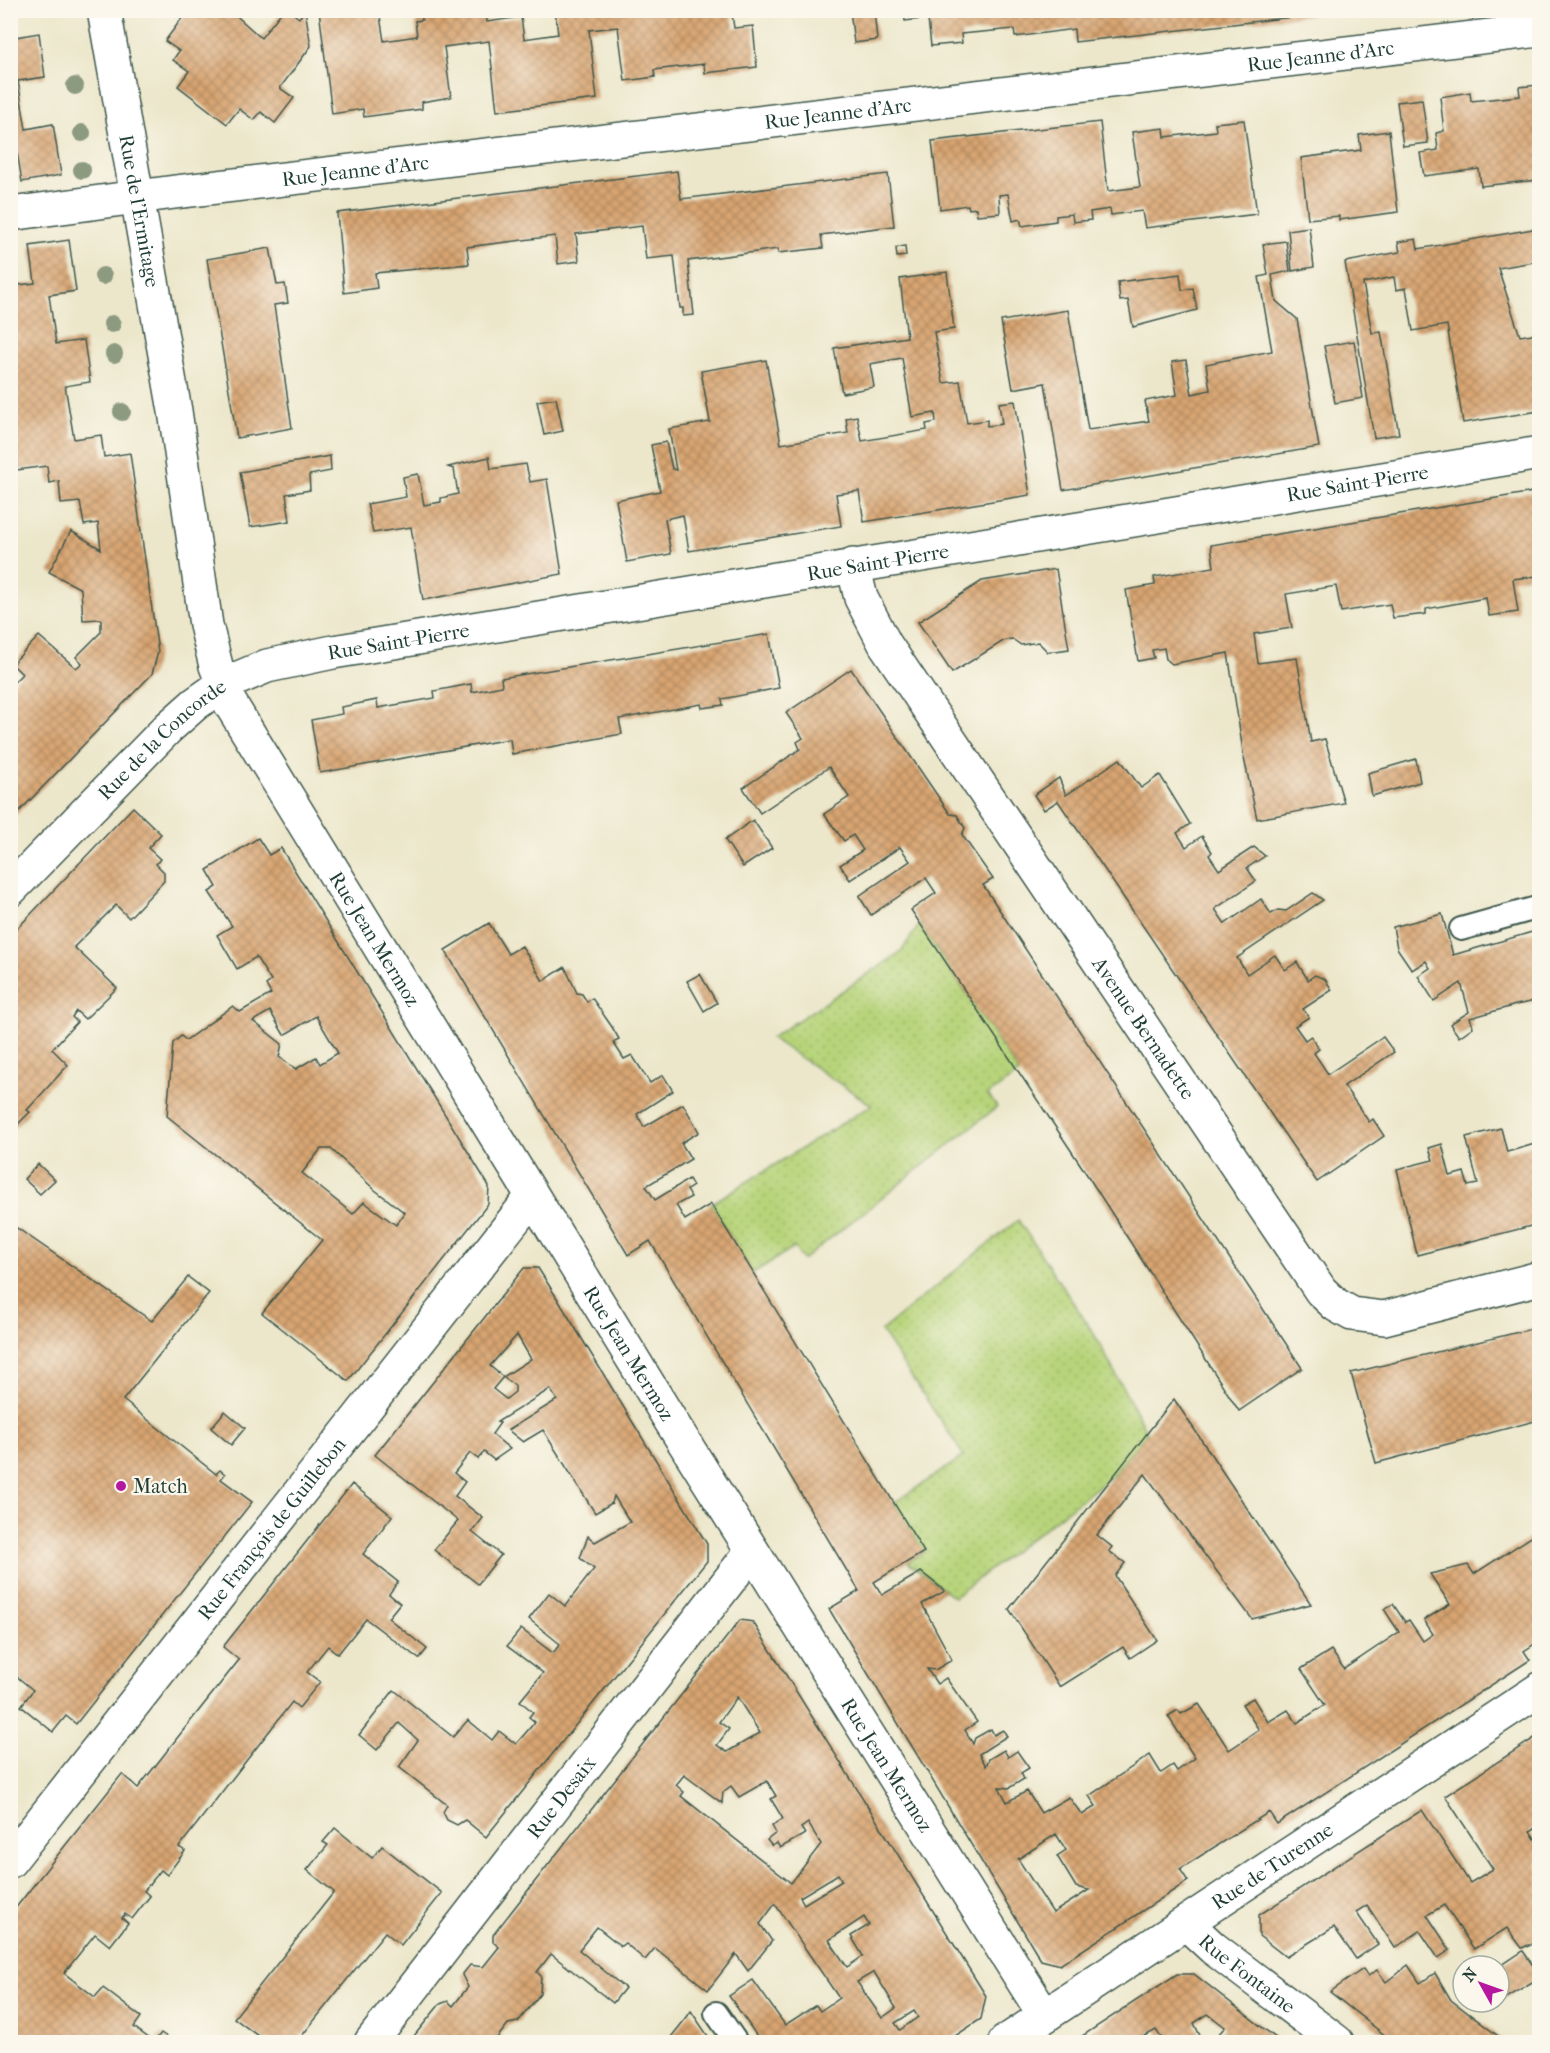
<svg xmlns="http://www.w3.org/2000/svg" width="1550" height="2053" font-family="'IM FELL French Canon',serif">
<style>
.grass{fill:url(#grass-dots);stroke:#6b8857;stroke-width:1.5}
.building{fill:url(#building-cross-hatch);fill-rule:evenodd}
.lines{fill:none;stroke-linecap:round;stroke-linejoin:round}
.lane-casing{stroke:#3e564b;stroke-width:26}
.street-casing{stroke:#3e564b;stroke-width:36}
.lane{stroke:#fff;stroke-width:22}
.street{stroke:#fff;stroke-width:33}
.tree{fill:#8c9a80}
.poi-dot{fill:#b5179e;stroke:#fbf7ec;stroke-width:2}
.labels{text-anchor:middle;stroke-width:4.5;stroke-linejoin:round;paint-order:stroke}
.street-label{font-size:20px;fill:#1f3d34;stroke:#fbf7ec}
.poi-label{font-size:20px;fill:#1f3d34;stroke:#fbf7ec;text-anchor:start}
</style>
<defs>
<pattern id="grass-dots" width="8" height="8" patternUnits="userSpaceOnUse" patternTransform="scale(1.5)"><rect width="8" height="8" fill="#b7d47a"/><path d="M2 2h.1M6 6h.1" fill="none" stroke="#9db76a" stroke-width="1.8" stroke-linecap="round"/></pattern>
<pattern id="building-cross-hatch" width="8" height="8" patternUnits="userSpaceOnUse" patternTransform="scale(1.5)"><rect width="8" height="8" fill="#d8a471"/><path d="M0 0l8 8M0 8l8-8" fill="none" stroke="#af875e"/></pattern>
</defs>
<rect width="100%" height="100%" fill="#fbf7ec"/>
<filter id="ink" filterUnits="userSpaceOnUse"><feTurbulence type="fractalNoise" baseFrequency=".0167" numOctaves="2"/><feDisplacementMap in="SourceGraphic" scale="12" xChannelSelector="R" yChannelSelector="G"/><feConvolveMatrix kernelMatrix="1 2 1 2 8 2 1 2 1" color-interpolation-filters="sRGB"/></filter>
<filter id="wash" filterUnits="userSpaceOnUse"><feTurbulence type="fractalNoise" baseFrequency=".008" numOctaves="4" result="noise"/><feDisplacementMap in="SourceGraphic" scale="24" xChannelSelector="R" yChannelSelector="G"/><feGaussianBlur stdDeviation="1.35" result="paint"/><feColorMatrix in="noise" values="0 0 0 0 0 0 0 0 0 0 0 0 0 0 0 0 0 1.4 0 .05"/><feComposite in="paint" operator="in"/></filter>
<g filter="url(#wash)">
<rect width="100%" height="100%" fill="#ece7cb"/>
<!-- grass -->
<g class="grass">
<path d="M920 924 1019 1073 988 1095 997 1107 803 1260 794 1247 753 1273 711 1204 872 1105 771 1038 900 953Z"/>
<path d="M1018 1220 1094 1334 1147 1433 1112 1476 954 1597 908 1562 924 1552 894 1503 964 1456 881 1331Z"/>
</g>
<g id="blocks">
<!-- building -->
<g class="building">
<path d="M188 10H230L261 38 283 10H288L299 18 305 10 311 46 280 88 294 98 275 123 261 112 254 120 239 109 227 124 178 86 189 71 173 60 179 51 165 41Z"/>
<path d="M319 10H379L384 41 417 36 415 21 422 20 421 10H486L487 22 521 17 524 39 558 34 555 10H711L712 16 732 14 734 28 753 26 757 67 705 73 704 64 654 70 655 77 625 81 618 27 589 30 597 99 497 111 489 41 444 47 451 97 422 102V109L364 117 363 109 332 114Z"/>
<path d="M780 10H815V14L780 17Z"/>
<path d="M850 10H874L877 40 854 43Z"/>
<path d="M904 10H920L921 19 905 21Z"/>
<path d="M927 10H1337V12L1075 42 1074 29 1015 37 1014 29 961 34 962 43 931 46Z"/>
<path d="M39 33 45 77 18 81 26 129 53 124 61 175 22 182 16 145 10 146V38Z"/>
<path d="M1539 85V180L1481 186 1479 169 1424 176 1420 153 1438 150 1436 133 1444 131 1440 97 1470 92 1471 101 1520 96 1519 87Z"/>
<path d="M1422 99 1428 143 1403 146 1397 102Z"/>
<path d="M1244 120 1257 214 1145 228 1142 211 1111 215 1110 209 1090 212 1091 220 1073 222 1072 214 1056 216V221L1022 226 1020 219 1013 221 1008 194 999 195 1000 213 977 215 976 208 969 209 968 205 940 209 932 141 1100 122 1108 191 1140 187 1132 132 1164 128 1165 137 1216 131 1215 123Z"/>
<path d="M1389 131 1398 212 1339 220V216L1308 219 1301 158 1361 150 1359 135Z"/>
<path d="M677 171 681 199 888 174 894 226 821 235 823 248 778 253V249L688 261 694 315 683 316V308H680L674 256 646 259 642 226 576 234 579 261 558 264 555 236 467 247 469 264 375 273 377 288 344 293 337 213Z"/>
<path d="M1309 227 1314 267 1292 271 1288 230Z"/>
<path d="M1539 228V261L1498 268 1520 336 1539 333V411L1463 423 1447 325 1413 331 1406 288 1396 290 1394 277 1363 283 1372 333 1381 332 1399 434 1374 438 1345 262 1400 252 1398 242 1416 239 1418 249Z"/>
<path d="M69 240 76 291 49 295 56 344 84 340 90 382 65 386 74 439 101 435 104 457 130 453 158 652 152 674 10 821V686L22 674 12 664 39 636 76 668 82 663 76 657 101 632V619L83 620 81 589 49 572 71 531 101 549 98 523 84 525 80 502 61 504 59 481 49 483 47 466 17 470 10 431V286L35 283 30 246Z"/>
<path d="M1286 241 1290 271 1272 275 1276 301 1297 319 1319 447 1063 490 1045 383 1013 389 1001 321 1068 310 1088 430 1149 421 1145 401 1177 395 1172 362 1186 360 1192 394 1210 390 1206 364 1272 351 1259 277 1268 275 1263 244Z"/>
<path d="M905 246 906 256 897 257 896 248Z"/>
<path d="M270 248 277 285 285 284 288 303 274 305 292 428 237 438 207 259Z"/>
<path d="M947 272 954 329 934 332 943 383 960 381 967 423 987 420V426L1002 424 999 403 1015 401 1030 495 864 522 859 491 836 494 841 526 689 551 683 515 665 519 671 554 627 562 616 500 660 491 651 445 666 442 672 469 676 470 669 429 710 422 701 371 766 360 781 444 848 433 846 418 857 416 862 441 927 430 926 424 936 422 935 413 912 417 902 358 870 364 874 387 842 393 834 348 907 337 900 279Z"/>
<path d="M1180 274 1182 290 1193 288 1197 310 1133 327 1128 300 1120 301 1118 282Z"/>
<path d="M1354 341 1363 398 1335 403 1324 346Z"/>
<path d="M556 398 563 431 544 435 537 401Z"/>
<path d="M330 456 331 471 309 475 310 490 286 494 290 521 250 527 240 472Z"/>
<path d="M489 457 491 469 526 464 530 482 547 479 562 574 423 600 411 527 373 533 367 504 406 497 403 477 418 474 424 505 441 502V498L458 494 454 469 448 467Z"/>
<path d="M1539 491V584L1537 576 1513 579 1518 612 1489 616 1486 598 1426 609V614L1393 618 1390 604 1341 612 1336 586 1286 594 1292 628 1254 634 1258 663 1297 658 1311 742 1325 739 1344 803 1257 819 1244 758 1228 653 1172 664 1166 659 1164 648 1152 650 1154 658 1138 661 1126 590 1155 585 1154 577 1214 567 1211 545Z"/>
<path d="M1056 569 1069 649 1048 652 1038 642 1021 645 1012 639 1005 640 952 673 918 622 982 581Z"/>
<path d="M769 634 779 688 722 699 723 705 702 708 701 704 619 719 622 734 512 754 510 739 320 773 311 720 342 714 341 707 377 700 378 708 389 706 435 698 434 691 471 684 472 692 502 686 501 678Z"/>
<path d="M851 669 950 814 957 815 965 828 962 835 993 879 983 885 1302 1368 1239 1411 1082 1167 911 910 936 893 926 878 871 915 859 896 910 861 900 847 850 880 840 865 863 850 853 835 844 841 824 814 849 797 829 767 760 813 743 788 800 749 797 742 803 738 786 713Z"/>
<path d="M1120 759 1141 788 1160 775 1190 824 1177 833 1186 847 1202 836 1212 852 1209 855 1219 870 1254 847 1265 856 1247 868 1256 881 1215 909 1225 924 1261 899 1271 914 1278 910 1286 911 1313 893 1323 900 1237 958 1247 974 1275 955 1285 970 1297 962 1308 980 1315 975 1325 979 1332 990 1303 1009 1309 1017 1295 1026 1305 1040 1311 1036 1319 1049 1314 1053 1328 1074 1383 1037 1394 1052 1344 1086 1369 1122 1373 1119 1384 1136 1317 1182 1058 801 1044 810 1034 795 1059 778 1066 795Z"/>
<path d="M1416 759 1420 782 1372 796 1368 773Z"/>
<path d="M133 807 161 834 148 848 160 859 156 864 164 872V881L129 918 116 905 74 947 117 988 85 1019 76 1011 72 1017 77 1022 52 1049 68 1065 27 1110 30 1112 10 1132V936Z"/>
<path d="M753 820 772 848 743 867 725 840Z"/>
<path d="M258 838 269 855 281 848 489 1186 488 1204 348 1381 262 1313 322 1240 167 1116 173 1043 181 1036 186 1040 233 1006 240 1012 271 994 266 985 271 981 256 957 237 969 217 935 232 926 209 892 217 887 207 870ZM270 1011 284 1035 316 1016 338 1053 320 1064 316 1057 296 1069 279 1057 282 1044 253 1021ZM321 1149H331L375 1190 405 1213 396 1225 364 1202 353 1214 302 1173Z"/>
<path d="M1442 914 1453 955 1539 930V1015L1535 1001 1516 1005 1470 1018 1473 1027 1459 1037 1450 1024 1469 1012 1461 983 1434 1001 1418 976 1430 968 1426 961 1412 970 1397 948 1393 927Z"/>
<path d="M489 923 508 954 522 946 543 981 565 967 577 993 582 994 587 1002 592 998 612 1027 619 1039 613 1042 624 1059 632 1055 650 1083 663 1075 673 1091 637 1114 644 1127 683 1104 699 1132 681 1143 691 1159 646 1186 655 1200 689 1179 693 1186 687 1190 691 1197 676 1205 685 1220 711 1204 924 1552 874 1582 882 1595 921 1572 945 1591 922 1604 952 1660 935 1670 927 1669 937 1684 946 1678 977 1722 965 1730 973 1744 975 1738 991 1729 994 1735 1003 1730 1007 1736 979 1754 986 1766 989 1759 1004 1750 1008 1757 1017 1751 1029 1768 1021 1773 1024 1779 1009 1788 999 1787 1007 1802 1027 1791 1041 1813 1069 1797 1082 1815 1096 1806 1089 1796 1150 1755 1161 1773 1173 1765 1177 1771 1195 1758 1168 1716 1178 1710 1181 1714 1199 1704 1229 1750 1259 1730 1242 1704 1253 1698 1268 1722 1288 1710 1297 1723 1325 1705 1301 1669 1331 1650 1344 1669 1399 1632 1384 1609 1393 1604 1405 1622 1409 1620 1423 1641 1433 1634 1424 1620 1450 1604 1430 1574 1468 1565 1474 1574 1539 1532V1641L1524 1651 1530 1660 1277 1824 1269 1812 1180 1869 1188 1881 1060 1965 1041 1960 829 1609 859 1591 650 1241 628 1255 445 950ZM1056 1834 1066 1850 1057 1856 1076 1887 1089 1890 1053 1913 1018 1859Z"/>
<path d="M700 974 717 1003 704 1011 687 981Z"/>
<path d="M1501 1128 1507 1152 1538 1143 1539 1224 1417 1255 1397 1169 1433 1160 1429 1148 1442 1144 1450 1176 1464 1172 1468 1186 1478 1184 1466 1137Z"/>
<path d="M38 1164 55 1180 40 1194 24 1179Z"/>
<path d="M17 1228 152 1321 188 1277 209 1293 123 1400 216 1474 220 1470 225 1474 221 1479 252 1502 76 1724 66 1716 53 1732 21 1706 33 1690 10 1671V1244Z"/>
<path d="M524 1268H538L557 1298 707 1544V1561L486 1837 465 1820 457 1825 447 1820 443 1812 447 1805 399 1767 418 1740 399 1723 377 1750 359 1735 394 1690 453 1737 468 1720 492 1740 499 1731 516 1744 535 1722 529 1717 533 1712 520 1701 543 1673 507 1646 521 1629 553 1653 560 1644 529 1619 549 1593 565 1606 594 1569 580 1558 588 1536 595 1542 630 1522 614 1496 612 1503 595 1513 543 1430 523 1442 508 1430 557 1400 550 1389 497 1422 500 1423 492 1434 510 1449 494 1460 484 1452 478 1459 470 1453 454 1473 465 1482 455 1496 483 1518 472 1532 501 1555 478 1584 434 1550 458 1521 375 1455ZM517 1335 531 1359 503 1377 515 1386V1392L506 1399 493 1389 503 1377 490 1366Z"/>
<path d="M1539 1327V1420L1376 1463 1351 1373Z"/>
<path d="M1174 1399 1311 1604 1252 1619 1145 1474 1097 1535 1112 1547 1109 1551 1125 1563 1115 1576 1157 1640 1130 1658 1123 1647 1060 1687 1009 1609Z"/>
<path d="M225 1411 245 1428 231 1445 211 1428Z"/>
<path d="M352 1484 392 1516 363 1554 398 1582 389 1594 400 1603 388 1618 427 1649 419 1659 366 1619 338 1654 328 1646 307 1672 320 1682 299 1708 292 1702 179 1847 185 1851 167 1875 161 1870 144 1891 150 1896 132 1919 125 1914 122 1918 128 1923 110 1946 95 1934 64 1973 95 1997 103 1988 141 2017 134 2027 154 2042H10V1928L13 1925 10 1915 122 1774 138 1788 174 1742 239 1660 223 1647Z"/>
<path d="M740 1620 753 1622 986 1996 981 2019 946 2042H761L729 1996 753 1980 785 2025 816 2005 820 2011 839 1998 775 1904 760 1924 772 1941 748 1971 736 1954 708 1990 655 1948 645 1960 625 1943 621 1946 597 1927 579 1950 625 1988 613 2003 551 1954 537 1972 541 1976 540 1994 518 2022 508 2024 494 2042H416L414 2036 440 2004 448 2001 453 2006 468 1987 462 1975 470 1965 483 1967 499 1947 493 1942V1935ZM737 1697 760 1733 727 1752 717 1745 729 1729 719 1722ZM684 1775 722 1803 723 1792 731 1786 739 1797 767 1781 776 1796 771 1799 783 1819 772 1826 776 1833 767 1840 772 1846 777 1843 780 1848 805 1834 801 1828 808 1823 821 1844 791 1883 681 1796 684 1792 676 1785ZM838 1874 842 1881 804 1904 800 1897ZM864 1917 869 1925 851 1936 863 1956 847 1967 829 1940ZM874 1972 896 2008 882 2018 857 1982ZM914 2011 918 2017 900 2030 895 2023Z"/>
<path d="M1539 1735V1826L1530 1831 1539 1845V1858L1537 1860 1539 1864V1940L1522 1948 1507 1928 1474 1949 1444 1905 1427 1915 1450 1950 1438 1958 1420 1931 1395 1948 1367 1905 1356 1912 1378 1944 1356 1959 1334 1927 1286 1957 1259 1936V1915L1422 1810 1470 1883 1493 1869 1445 1796Z"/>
<path d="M335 1828 372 1858 382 1846 442 1893 401 1945 385 1932 297 2042H266L234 2018 334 1892 307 1870 328 1845 323 1842Z"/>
<path d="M1523 1951 1539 1974V1978L1499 2002V1967Z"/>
<path d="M1408 1965 1420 1983 1435 1973 1451 2000 1506 2042H1405L1397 2036 1391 2040 1330 1992 1363 1969 1368 1976 1377 1970 1386 1982Z"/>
<path d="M1177 1974H1194L1281 2042H1221L1215 2038 1225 2027 1208 2014 1194 2023 1203 2042H1164L1156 2030 1134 2042H1073Z"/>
<path d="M691 2011 712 2042H667L687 2017Z"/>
<path d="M161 2033 174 2042H154Z"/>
</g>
</g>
</g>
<g filter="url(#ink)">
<use href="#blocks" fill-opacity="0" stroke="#3e564b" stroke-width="1.5"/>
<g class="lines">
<!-- lane casing -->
<g class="lane-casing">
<g id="lane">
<path d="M1461 929 1540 907"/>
<path d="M716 2013 736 2042"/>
</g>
</g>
<!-- street casing -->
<g class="street-casing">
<g id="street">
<path id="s1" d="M104 10 175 411 206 625 216 666 230 703 672 1423 1045 2016"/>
<path id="s2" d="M10 214 175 192 1540 30"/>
<path id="s3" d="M853 565 861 598 885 644 1321 1291 1336 1305 1352 1314 1384 1318 1540 1278"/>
<path id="s4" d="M10 890 168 728 195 704 222 685 267 666 333 652 1540 453"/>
<path id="s5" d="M10 1861 532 1197"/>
<path id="s6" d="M1187 1924 1213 1948 1337 2042"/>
<path id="s7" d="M371 2042 752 1551"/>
<path id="s8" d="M1005 2042 1540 1689"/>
</g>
</g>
<!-- lane -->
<use href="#lane" class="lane"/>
<!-- street -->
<use href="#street" class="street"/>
</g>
<!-- trees -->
<g class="tree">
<circle cx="75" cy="86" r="9"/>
<circle cx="82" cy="133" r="9"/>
<circle cx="82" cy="170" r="9"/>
<circle cx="103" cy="276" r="9"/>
<circle cx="112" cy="324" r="9"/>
<circle cx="114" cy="354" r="9"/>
<circle cx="122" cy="412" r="9"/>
</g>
</g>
<!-- markers -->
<circle class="poi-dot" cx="121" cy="1486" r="6"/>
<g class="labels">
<!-- street labels -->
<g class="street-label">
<text dy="7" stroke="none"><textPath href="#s2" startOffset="1320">Rue Jeanne d'Arc</textPath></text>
<text dy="7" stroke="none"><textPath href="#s2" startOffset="834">Rue Jeanne d'Arc</textPath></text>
<text dy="7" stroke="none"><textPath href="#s2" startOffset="348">Rue Jeanne d'Arc</textPath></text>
<text dy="7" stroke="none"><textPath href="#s1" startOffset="204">Rue de l'Ermitage</textPath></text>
<text dy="7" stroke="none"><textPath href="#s4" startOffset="1450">Rue Saint-Pierre</textPath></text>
<text dy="7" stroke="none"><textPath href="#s4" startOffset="964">Rue Saint-Pierre</textPath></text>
<text dy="7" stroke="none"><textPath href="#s4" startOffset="478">Rue Saint-Pierre</textPath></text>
<text dy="7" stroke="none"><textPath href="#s4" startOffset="214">Rue de la Concorde</textPath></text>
<text dy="7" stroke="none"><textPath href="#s1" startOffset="982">Rue Jean Mermoz</textPath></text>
<text dy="7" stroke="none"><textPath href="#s3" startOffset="549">Avenue Bernadette</textPath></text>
<text dy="7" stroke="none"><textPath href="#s1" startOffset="1468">Rue Jean Mermoz</textPath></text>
<text dy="7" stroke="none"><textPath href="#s5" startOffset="423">Rue François de Guillebon</textPath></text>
<text dy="7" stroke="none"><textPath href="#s1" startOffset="1954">Rue Jean Mermoz</textPath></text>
<text dy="7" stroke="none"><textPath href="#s7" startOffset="310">Rue Desaix</textPath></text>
<text dy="7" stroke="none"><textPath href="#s8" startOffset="320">Rue de Turenne</textPath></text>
<text dy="7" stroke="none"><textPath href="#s6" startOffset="78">Rue Fontaine</textPath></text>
</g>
<!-- poi labels -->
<g class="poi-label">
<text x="133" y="1493">Match</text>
</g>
</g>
<!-- margin -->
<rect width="1550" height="2053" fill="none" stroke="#fbf7ec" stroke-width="36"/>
<!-- north arrow -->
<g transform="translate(1481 1984) rotate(310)"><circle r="28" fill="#fbf7ec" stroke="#a3ada2" stroke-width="1.5"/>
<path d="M0-4.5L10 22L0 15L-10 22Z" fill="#b5179e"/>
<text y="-9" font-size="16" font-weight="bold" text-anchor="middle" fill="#1f3d34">N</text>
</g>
</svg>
